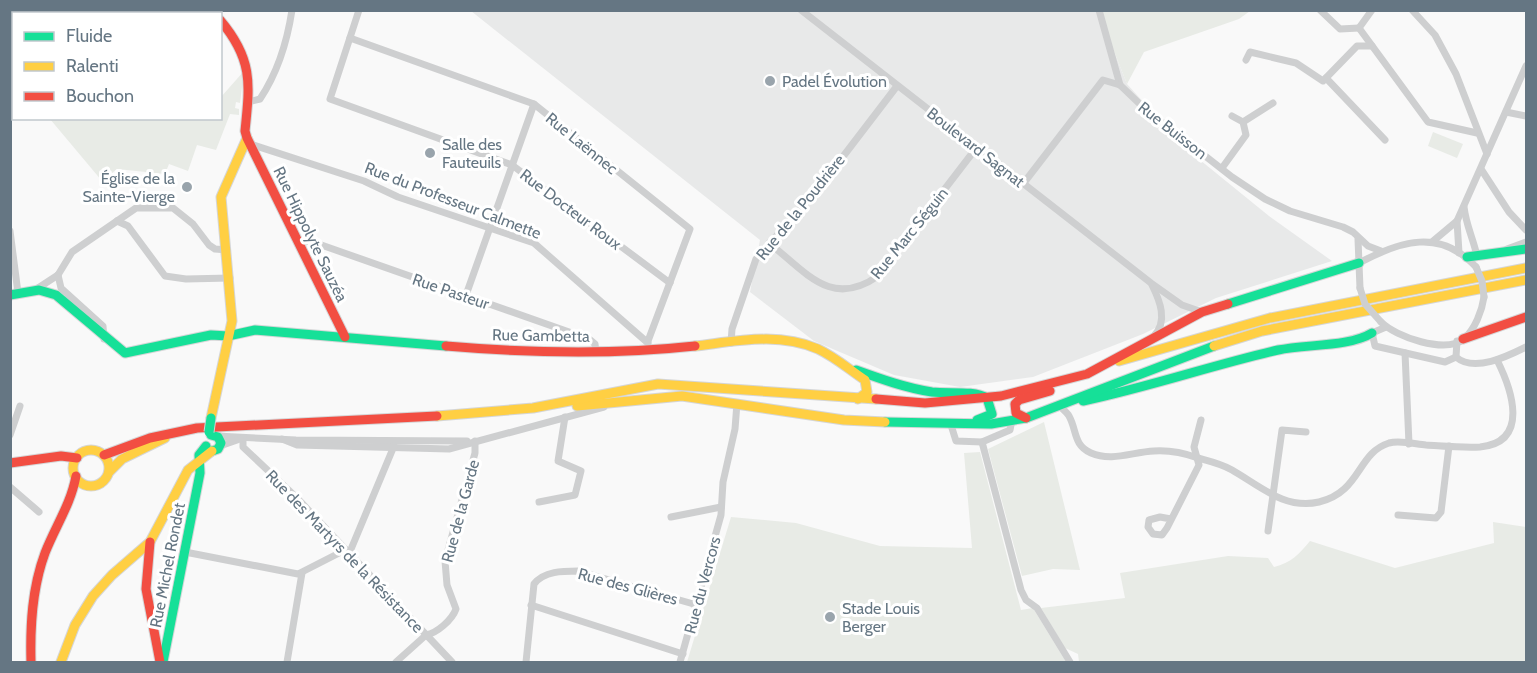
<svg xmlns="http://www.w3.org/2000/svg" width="1537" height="673" font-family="Cabin,sans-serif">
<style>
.built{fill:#e8e9e9}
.green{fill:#e8ebe6}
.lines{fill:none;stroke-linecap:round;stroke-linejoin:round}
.fast-casing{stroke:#d5d6d7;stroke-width:11}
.slow-casing{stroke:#d5d6d7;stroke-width:11}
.jam-casing{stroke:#d5d6d7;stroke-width:11}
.street{stroke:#cecfd0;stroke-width:7}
.fast{stroke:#16e098;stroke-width:9}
.slow{stroke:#ffcf43;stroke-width:9}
.jam{stroke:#f24e42;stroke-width:9}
.fast-bridge-casing{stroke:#d5d6d7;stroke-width:11;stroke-linecap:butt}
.street-bridge{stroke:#cecfd0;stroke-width:7}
.fast-bridge{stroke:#16e098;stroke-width:9}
.poi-dot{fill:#99a4ac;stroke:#fff;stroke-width:2}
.labels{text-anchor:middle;stroke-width:6;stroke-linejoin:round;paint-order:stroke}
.poi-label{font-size:16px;fill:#657683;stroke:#fff;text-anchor:start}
.street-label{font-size:16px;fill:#657683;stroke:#fff}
</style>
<rect width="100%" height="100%" fill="#f9f9f9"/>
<!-- built -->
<path class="built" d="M471 11H1098L1127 84 1184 147 1269 216 1332 261 1216 298 1143 334 1033 377 960 387 894 375 814 341 750 292 760 240Z"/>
<!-- green -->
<g class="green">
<path d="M1098 11H1250L1239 19 1144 52 1127 84Z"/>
<path d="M244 71 240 103 236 102 235 108 239 109V115L230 114 216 150 197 145 188 171 169 164 165 174 117 169 102 181 50 119 220 118 221 97Z"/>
<path d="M1433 132 1463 144 1457 158 1428 146Z"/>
<path d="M1044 422 1080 570 1053 569 1022 576 988 449Z"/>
<path d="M980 452 1021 610 1033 608 1066 662H687L731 517 796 523 880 546 972 548 964 453Z"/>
<path d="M1493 522 1526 527V662H1079L1078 654 1065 648 1041 608 1125 598 1120 573 1228 556 1268 558 1274 567C1291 563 1299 554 1310 541L1395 568 1494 543Z"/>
</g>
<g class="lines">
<!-- fast casing -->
<g class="fast-casing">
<g id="fast">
<path d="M212 10 215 14"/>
<path d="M1467 257 1526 249"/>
<path d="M10 295 39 290 56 295 125 353 211 335 228 336 255 330 446 346"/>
<path d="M1228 304 1359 263"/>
<path d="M856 370C881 379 906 388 932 392 949 394 973 390 987 398L992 414 977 420"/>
<path d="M1083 401C1149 387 1213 365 1278 350 1307 344 1349 347 1372 333"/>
<path d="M885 422 991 424 1026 418 1214 346"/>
<path d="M211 435 218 437 221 443 218 449 212 451"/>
<path d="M163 662 200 473 199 455 206 446"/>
</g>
</g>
<!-- slow casing -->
<g class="slow-casing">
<g id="slow">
<path d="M695 346C738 341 778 332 818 349 835 357 850 370 865 380L867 392 858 399"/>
<path d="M1214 346 1262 331 1526 280"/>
<path d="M1119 361 1270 318 1526 268"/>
<path d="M577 406 682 396 844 420 885 422"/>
<path d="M437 416 533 408 658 384 876 399"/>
<path d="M211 418 232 321 221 197 247 138"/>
<circle cx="91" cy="468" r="18"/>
<path d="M109 472 122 459 165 438"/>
<path d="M61 662 75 625 93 596 112 575 150 542 188 470 212 451"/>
</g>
</g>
<!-- jam casing -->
<g class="jam-casing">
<g id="jam">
<path d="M220 20C253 59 250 83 245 131L247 138 345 337"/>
<path d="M1463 339 1526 317"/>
<path d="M446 346C528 353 613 355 695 346"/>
<path d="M876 399 925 403 1001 396 1087 374 1202 312 1228 304"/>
<path d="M1026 418 1016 413 1015 404 1019 400 1050 391"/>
<path d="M104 455 150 438 197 428 437 416"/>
<path d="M10 463 61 456 77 458"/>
<path d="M150 542 146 589 160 662"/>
<path d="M31 662C30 625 32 588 45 553 55 527 71 504 76 476"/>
</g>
</g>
<!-- street -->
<g class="street">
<path d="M359 10 330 99 512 165 670 283"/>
<path d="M801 10 1151 283 1182 305 1202 312"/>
<path d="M1099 10 1120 85"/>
<path d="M1320 10 1340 29 1359 28"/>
<path d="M1372 10 1359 28 1428 122 1477 133"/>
<path d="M1412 10 1435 35 1456 74 1487 154"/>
<path d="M350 38 534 104 690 229 648 341"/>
<path d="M1246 60 1250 52 1296 63 1323 81 1357 46H1372"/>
<path d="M1326 78 1385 140"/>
<path d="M248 102 260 99C278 72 287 43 292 10"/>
<path d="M1506 112 1526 116"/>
<path d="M1243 122 1273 103"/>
<path d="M250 144 364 181 398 197 534 243 648 343"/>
<path d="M1222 168 1246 135 1243 122 1232 116"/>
<path d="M1481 169 1509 212 1526 230"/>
<path d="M1023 184 1103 80 1120 85 1144 108 1232 177 1265 199 1290 211 1343 227 1353 232 1368 246 1381 251"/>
<path d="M1464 207C1466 225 1473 238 1477 256"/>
<path d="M117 221 128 226 165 276 186 279 230 278"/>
<path d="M10 231 18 293"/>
<path d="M1358 239 1360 288"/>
<path d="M1432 242 1457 221"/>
<path d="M299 243 310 241 589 339 595 344 596 352"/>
<path d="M769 243C806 272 831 309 878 276L977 147"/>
<path d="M1507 249 1526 242"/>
<path d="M1459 253 1457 221 1526 66"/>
<path d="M1359 263C1400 241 1440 228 1476 267"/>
<path d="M58 275 61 288 103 326 104 339"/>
<path d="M1152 285C1160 301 1168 321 1154 336"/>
<path d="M35 290 58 275 72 252 136 208H173L193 224 209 245 215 249 227 250"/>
<path d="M466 295 534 104"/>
<path d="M1381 322C1396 337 1445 354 1464 339 1475 329 1482 311 1484 297"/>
<path d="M1386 327 1372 333 1375 346 1445 362 1456 357"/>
<path d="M1457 341 1456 357C1474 373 1508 356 1526 347"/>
<path d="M731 343 732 329 756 259 822 184 897 86"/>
<path d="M1405 353 1409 444"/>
<path d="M1060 406C1062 409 1067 412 1069 416 1077 430 1073 445 1091 453 1112 462 1132 452 1154 451 1169 450 1184 453 1198 458 1209 461 1222 464 1232 470 1260 486 1285 510 1319 502 1361 492 1357 453 1389 443 1400 440 1415 444 1426 445 1443 446 1462 448 1480 447 1531 442 1511 388 1497 360"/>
<path d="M951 425 956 441 982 442 1010 430 1012 420"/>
<path d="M10 435 20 406"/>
<path d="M216 436 296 440 467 441"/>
<path d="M243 438V447L297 498 452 662"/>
<path d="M282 439 297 445 449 449 604 407"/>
<path d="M982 442 1021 590 1026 600 1037 608 1070 662"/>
<path d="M220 446 240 439"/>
<path d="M10 487 39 512"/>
<path d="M539 502 575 495 581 471 558 461 565 417"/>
<path d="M1398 515 1436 518 1441 512 1449 446"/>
<path d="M671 517 721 507"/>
<path d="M1171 519 1160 517 1149 520 1148 527 1153 534 1162 535 1167 528 1199 465 1194 447 1201 420"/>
<path d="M1268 531 1282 430 1306 432"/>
<path d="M185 552 298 574 345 550"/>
<path d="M349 554 394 446"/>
<path d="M531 605 683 654"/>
<path d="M287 662 302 573"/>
<path d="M396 662 426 635C437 633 452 620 456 609L447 585 445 561 475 453V441"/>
<path d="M526 662 534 584C544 571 563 571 578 571L697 605"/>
<path d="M680 662 721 515 723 482 735 429 737 403"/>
</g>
<!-- fast -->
<use href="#fast" class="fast"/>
<!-- slow -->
<use href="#slow" class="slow"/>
<!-- jam -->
<use href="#jam" class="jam"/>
<!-- fast-bridge casing -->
<g class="fast-bridge-casing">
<path id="fast-bridge" d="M209 432 211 418"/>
</g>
<!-- street-bridge -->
<g class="street-bridge">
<path d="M1476 267 1482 281 1484 297"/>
<path d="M1360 288 1365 304 1381 322"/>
</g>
<!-- fast-bridge -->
<use href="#fast-bridge" class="fast-bridge"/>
</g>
<!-- markers -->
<g class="poi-dot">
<circle cx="770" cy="81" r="6"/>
<circle cx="430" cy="153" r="6"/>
<circle cx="187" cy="187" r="6"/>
<circle cx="830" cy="617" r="6"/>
</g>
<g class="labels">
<!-- poi labels -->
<g class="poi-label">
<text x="782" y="87">Padel Évolution</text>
<text x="442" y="150">Salle des<tspan x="442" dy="18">Fauteuils</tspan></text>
<text x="175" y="184" text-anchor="end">Église de la<tspan x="175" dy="18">Sainte-Vierge</tspan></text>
<text x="842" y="614">Stade Louis<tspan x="842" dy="18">Berger</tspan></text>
</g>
<!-- street labels -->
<g class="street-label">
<text transform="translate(1173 130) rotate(38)" y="6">Rue Buisson</text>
<text transform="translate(582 143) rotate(39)" y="6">Rue Laënnec</text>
<text transform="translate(976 147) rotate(38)" y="6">Boulevard Sagnat</text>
<text transform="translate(453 200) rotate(21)" y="6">Rue du Professeur Calmette</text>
<text transform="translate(800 207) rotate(-51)" y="6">Rue de la Poudrière</text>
<text transform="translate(571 209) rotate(37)" y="6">Rue Docteur Roux</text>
<text transform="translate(909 233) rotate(-51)" y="6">Rue Marc Séguin</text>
<text transform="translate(311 234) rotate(64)" y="6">Rue Hippolyte Sauzéa</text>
<text transform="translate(451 291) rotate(19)" y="6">Rue Pasteur</text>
<text transform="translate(541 335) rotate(1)" y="6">Rue Gambetta</text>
<text transform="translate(460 511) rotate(-75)" y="6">Rue de la Garde</text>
<text transform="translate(345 551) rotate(46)" y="6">Rue des Martyrs de la Résistance</text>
<text transform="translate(167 565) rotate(-79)" y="6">Rue Michel Rondet</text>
<text transform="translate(702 585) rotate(-75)" y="6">Rue du Vercors</text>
<text transform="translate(628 586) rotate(15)" y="6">Rue des Glières</text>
</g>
</g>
<!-- border -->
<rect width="1537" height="673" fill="none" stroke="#657683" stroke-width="24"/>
<!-- legend -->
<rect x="12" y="12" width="210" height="108" fill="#ffffff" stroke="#c1c8cd" stroke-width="1.5"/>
<rect x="24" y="32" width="30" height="9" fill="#16e098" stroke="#c1c8cd" stroke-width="1.5"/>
<text x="66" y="42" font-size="18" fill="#657683">Fluide</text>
<rect x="24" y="62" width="30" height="9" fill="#ffcf43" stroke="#c1c8cd" stroke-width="1.5"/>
<text x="66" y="72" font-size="18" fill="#657683">Ralenti</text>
<rect x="24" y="92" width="30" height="9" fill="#f24e42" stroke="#c1c8cd" stroke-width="1.5"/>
<text x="66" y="102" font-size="18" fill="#657683">Bouchon</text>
</svg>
